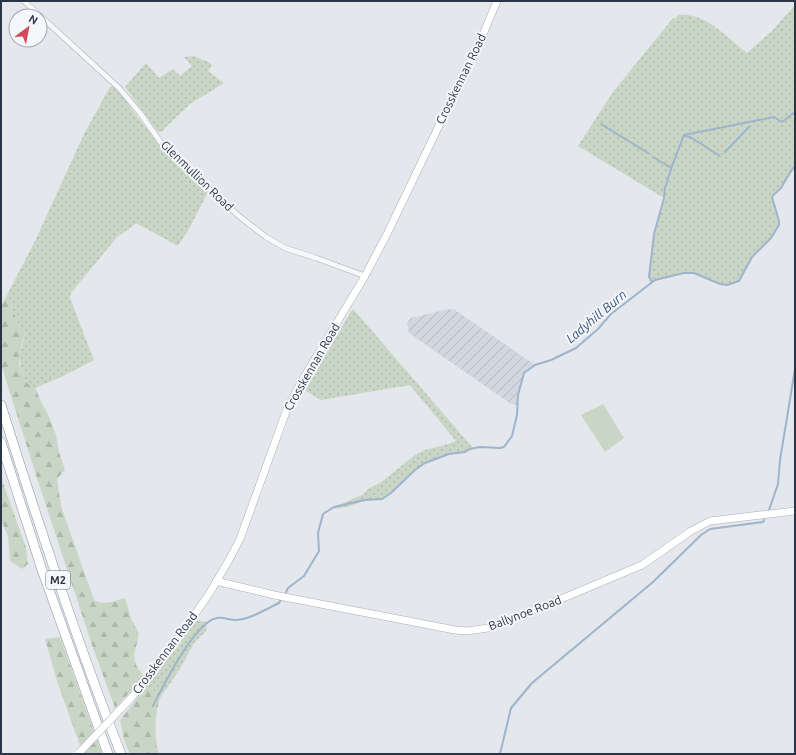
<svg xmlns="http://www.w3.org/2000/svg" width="796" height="755" font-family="Ubuntu,sans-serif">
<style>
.industrial{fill:url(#industrial-furrows)}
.grass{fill:url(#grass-dots)}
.forest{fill:url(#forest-firs)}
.pitch{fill:#c9d6c5}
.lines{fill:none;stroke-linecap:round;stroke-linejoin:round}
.stream{stroke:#9fb4cc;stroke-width:2}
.street-casing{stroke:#a9aeb7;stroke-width:6}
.secondary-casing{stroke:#a9aeb7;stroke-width:8}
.highway-casing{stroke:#8b94a3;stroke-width:10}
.street{stroke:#f7f8fa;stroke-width:5}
.secondary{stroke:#fff;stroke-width:7}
.highway{stroke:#fff;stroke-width:9}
.secondary-bridge-casing{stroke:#a9aeb7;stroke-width:8;stroke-linecap:butt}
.secondary-bridge{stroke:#fff;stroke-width:7}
.labels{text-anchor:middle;stroke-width:4;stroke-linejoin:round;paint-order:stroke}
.shield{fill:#f4f6f9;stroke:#676e7b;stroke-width:1}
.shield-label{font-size:11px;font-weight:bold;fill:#2b3445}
.street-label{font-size:12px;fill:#2b3445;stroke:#f4f6f9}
.water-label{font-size:13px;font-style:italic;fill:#34527a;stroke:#f4f6f9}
</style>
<defs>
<pattern id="industrial-furrows" width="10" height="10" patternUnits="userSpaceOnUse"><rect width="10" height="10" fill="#d2d6de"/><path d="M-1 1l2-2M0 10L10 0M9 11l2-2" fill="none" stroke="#b4b8c0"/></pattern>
<pattern id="grass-dots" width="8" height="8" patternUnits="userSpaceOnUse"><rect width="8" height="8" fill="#c9d6c5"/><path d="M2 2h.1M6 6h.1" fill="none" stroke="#adb8ab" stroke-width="1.8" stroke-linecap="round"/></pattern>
<pattern id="forest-firs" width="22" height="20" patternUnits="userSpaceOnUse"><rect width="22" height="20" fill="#c9d6c5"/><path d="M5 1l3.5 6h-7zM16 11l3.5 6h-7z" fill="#adb8ab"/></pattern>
</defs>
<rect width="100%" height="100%" fill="#e4e7ec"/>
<!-- industrial -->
<path class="industrial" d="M449 309 455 310 535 365 524 373 522 378 518 395V405L511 404 409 333 407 323 411 318Z"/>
<!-- grass -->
<g class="grass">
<path d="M795 5V166C790 173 786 180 781 186 778 190 775 192 772 197L779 221V225L774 230 771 238 752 257 739 281 727 285 720 284 695 273H684L672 275 652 282 649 277 654 234 664 198 578 146 613 92 673 18 675 19 678 15C706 12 726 37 747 53L772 31Z"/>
<path d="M194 56 208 62 212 65 208 71 224 83 190 104 161 132H158L125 87 146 63 159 78 173 69 180 76 192 66 184 57Z"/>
<path d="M113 86 125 100 165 153 208 192 189 229 178 246 136 223 129 229 117 237 71 293 70 298 94 360 61 377 35 388C27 383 26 382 23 373 16 355 23 349 25 332L18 323 7 295 35 241 85 132 110 87Z"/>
<path d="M352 310H354L473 448 465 452 449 454 425 463 415 470 389 495 379 500H365L351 506 335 509 334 507 362 495 368 489 380 483 415 455 425 450 448 444 456 441 410 385 321 400 304 390Z"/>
<path d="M196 620 207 622 206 631 194 643 180 669 160 698 152 688 146 687Z"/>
</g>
<!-- forest -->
<g class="forest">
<path d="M7 295 18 323 25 332 21 347 19 364 27 383 36 389 41 402 49 416 56 435 59 452 65 470 57 479 61 506 94 600C104 606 115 601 125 598L131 618 139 634 134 655 136 665 144 677 115 708 93 648 35 472 1 364V306Z"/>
<path d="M1 477 26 548 28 564 22 569 10 561 8 536 1 520Z"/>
<path d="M60 637 102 754H83L58 684 45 639Z"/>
<path d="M146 687 152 688 160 698C155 712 154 739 159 754H130L124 740 120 720Z"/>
</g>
<!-- pitch -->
<path class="pitch" d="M603 404 624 438 605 452 581 415Z"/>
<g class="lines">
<!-- stream -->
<g class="stream">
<path d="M601 124 648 153"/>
<path d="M684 135 774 117 782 122 795 112"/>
<path d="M685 136 690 137 720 156"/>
<path d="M725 152 749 127"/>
<path d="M653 157 671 168"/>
<path d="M652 282 649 277 654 234 664 198 665 188 672 166 684 135"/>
<path d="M769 510 778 484 780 460 795 369"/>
<path d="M286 592 288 588 304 576 319 551 318 533 323 514 334 507 365 500 382 499 391 493 415 470 425 463 449 454 465 452 470 449 480 447 500 448 504 447 512 436 517 415 518 395 524 373 535 365 551 360 576 348 598 329 611 314 655 280 684 273H694L720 284 727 285 739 281 752 257 771 238 779 225V221L772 197C775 193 778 191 781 188 785 181 789 173 795 166"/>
<path d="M153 706C163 686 195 621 217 618 223 617 230 620 236 620 251 619 266 609 279 603L281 599"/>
<path d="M500 754 511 708 532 683 653 582 701 535 710 529 763 522 764 520"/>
</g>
<!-- street casing -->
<g class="street-casing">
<path id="street" d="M24 1 119 88 140 113 164 147 176 159 240 217 266 237 285 248 316 258 365 276"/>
</g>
<!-- secondary casing -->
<g class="secondary-casing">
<g id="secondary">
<path d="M216 581 274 595 455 630 467 631 488 628 542 607 642 565 691 531 710 521 795 511"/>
<path d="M131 698 150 677 193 617 209 594 229 560 240 539 287 409 303 379 365 276 388 232 484 32 497 1"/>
</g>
</g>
<!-- highway casing -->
<g class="highway-casing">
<g id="highway">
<path d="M1 405C38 522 76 639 121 754"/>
<path d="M1 442 41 567 108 754"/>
</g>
</g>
<!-- street -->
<use href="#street" class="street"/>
<!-- secondary -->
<use href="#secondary" class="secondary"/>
<!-- highway -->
<use href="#highway" class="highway"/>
<!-- secondary-bridge casing -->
<g class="secondary-bridge-casing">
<path id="secondary-bridge" d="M79 753 131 698"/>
</g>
<!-- secondary-bridge -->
<use href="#secondary-bridge" class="secondary-bridge"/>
</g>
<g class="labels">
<!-- shield labels -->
<rect class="shield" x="46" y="571" width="24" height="18" rx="3"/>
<g class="shield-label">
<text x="58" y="584">M2</text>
</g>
<!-- street labels -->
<g class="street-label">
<text transform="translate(461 79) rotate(-64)" y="4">Crosskennan Road</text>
<text transform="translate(197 176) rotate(44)" y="4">Glenmullion Road</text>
<text transform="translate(312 367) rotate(-60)" y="4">Crosskennan Road</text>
<text transform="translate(525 613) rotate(-21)" y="4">Ballynoe Road</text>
<text transform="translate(165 653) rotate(-53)" y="4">Crosskennan Road</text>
</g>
<!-- water labels -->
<g class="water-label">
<text transform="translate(596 316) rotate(-40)" y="5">Ladyhill Burn</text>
</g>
</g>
<!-- border -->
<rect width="796" height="755" fill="none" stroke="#2b3445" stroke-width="4"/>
<!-- north arrow -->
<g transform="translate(28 28) rotate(32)"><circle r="19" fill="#f4f6f9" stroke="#a4a8b1"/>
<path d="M0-3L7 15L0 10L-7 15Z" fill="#d1495b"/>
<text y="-6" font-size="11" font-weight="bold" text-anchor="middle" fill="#2b3445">N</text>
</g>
</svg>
